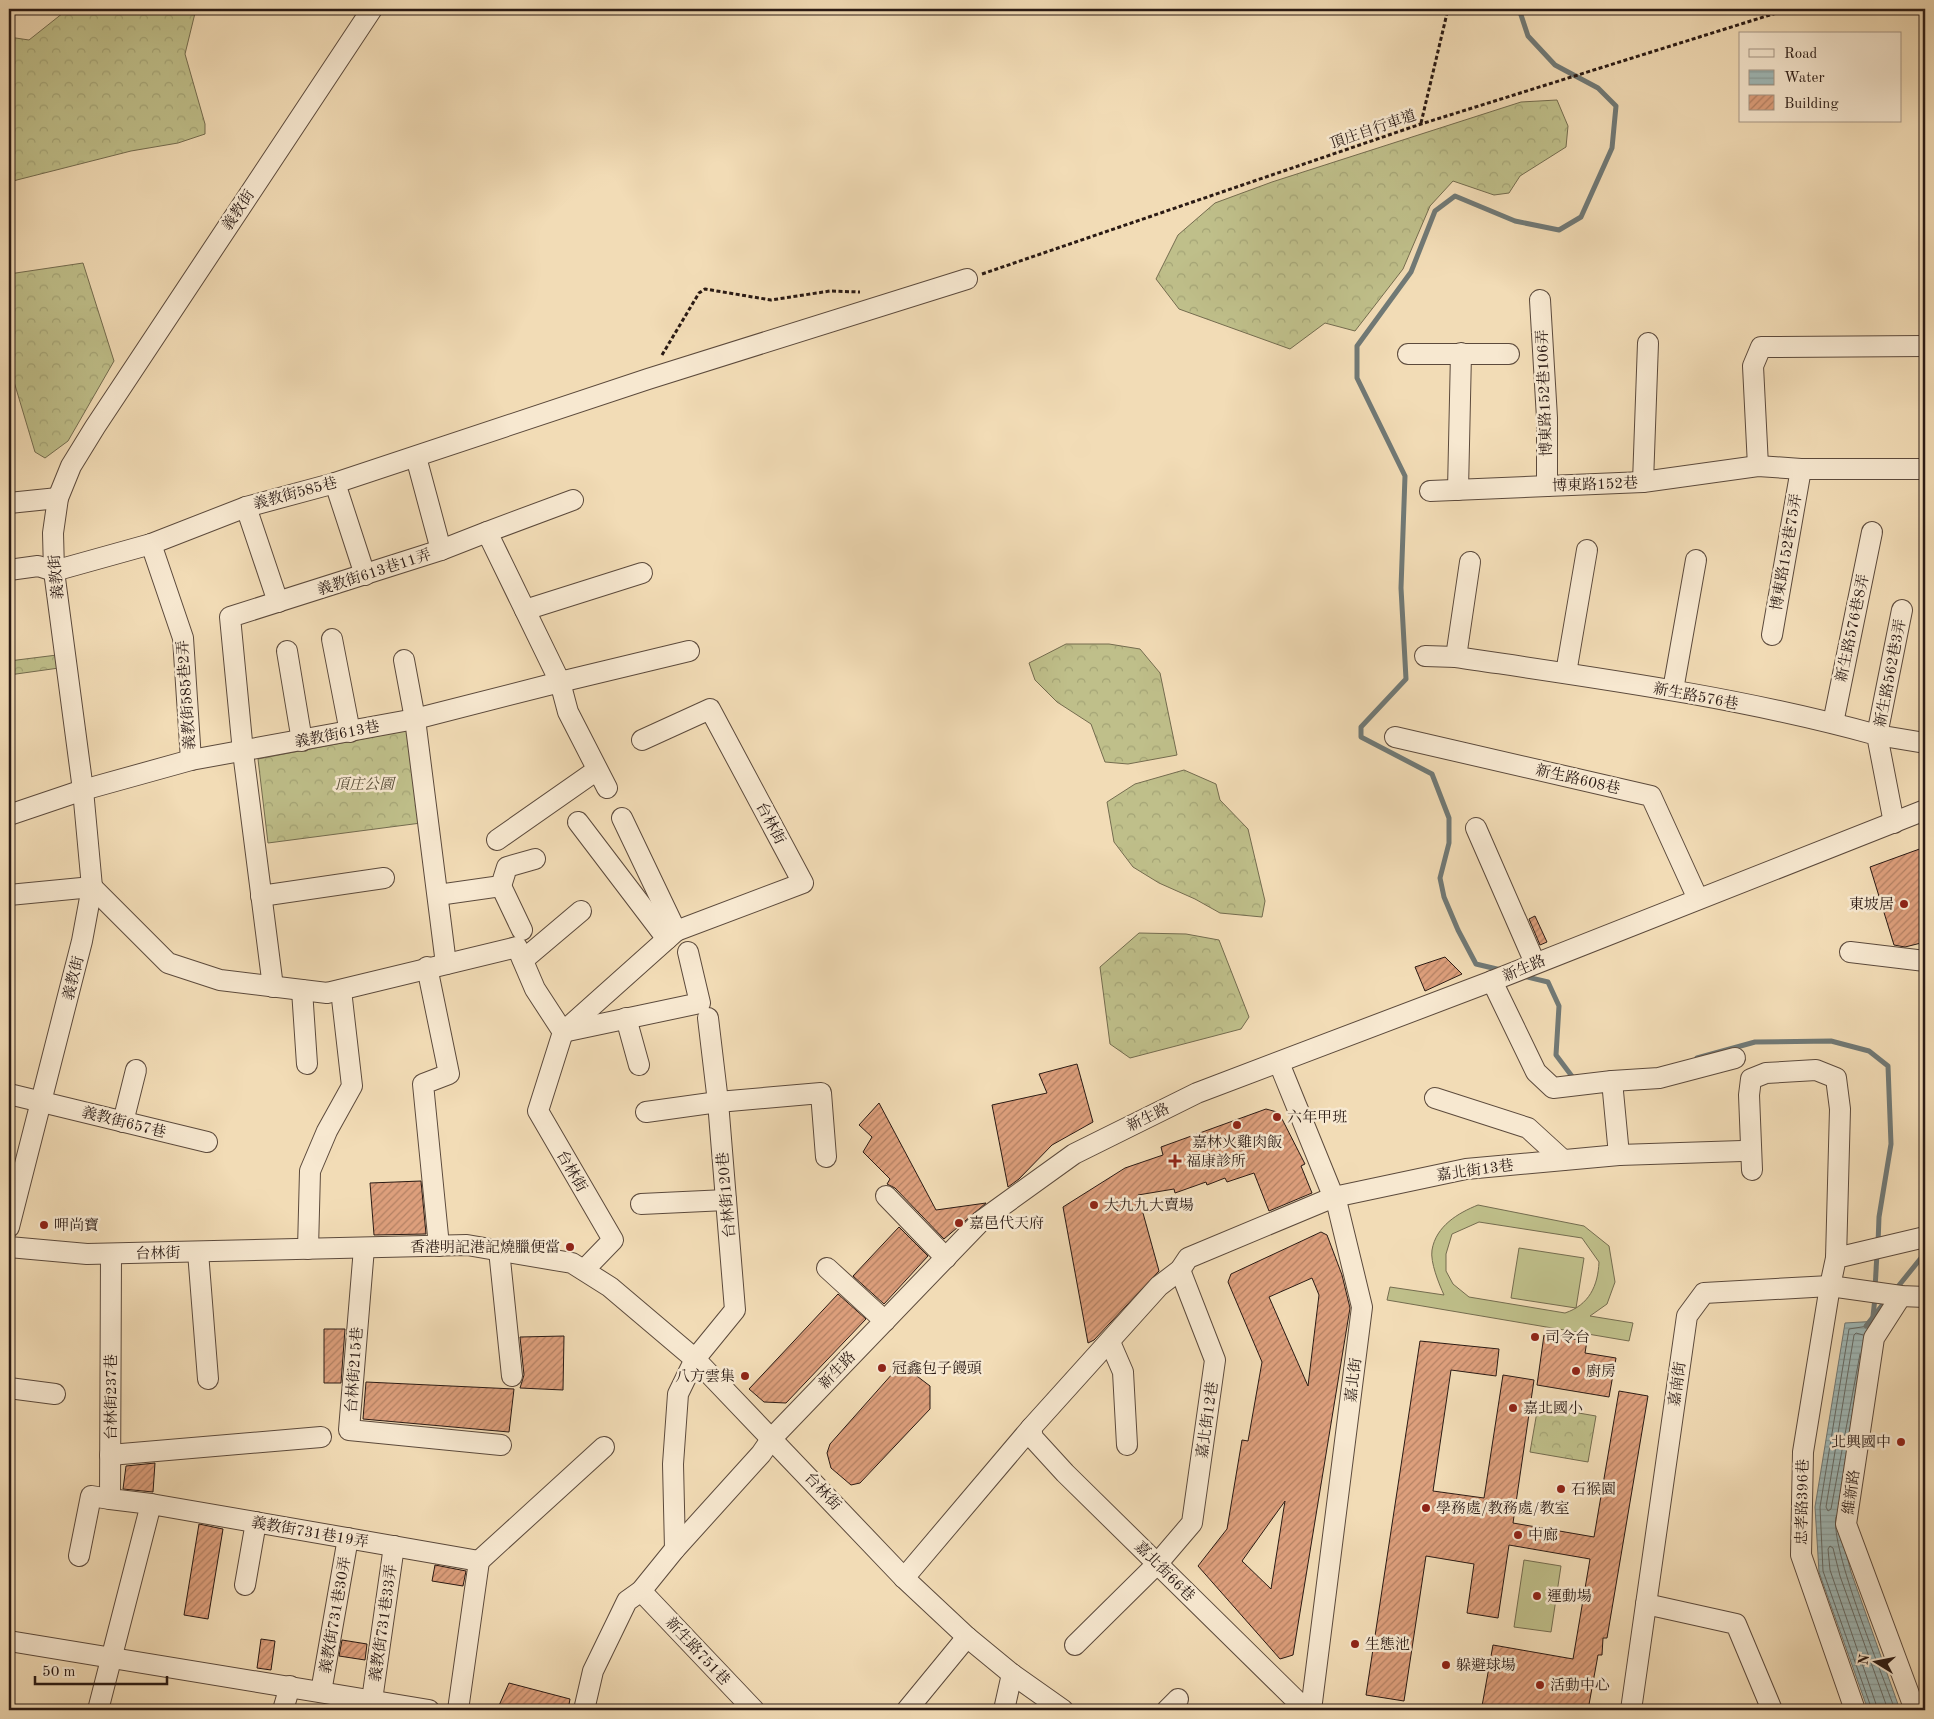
<svg xmlns="http://www.w3.org/2000/svg" width="1934" height="1719" font-family="'Old Standard TT','Noto Serif TC',serif">
<style>
.forest{fill:url(#forest-crowns);stroke:#746c4f}
.garden{fill:#bfbf8a;stroke:#746c4f;fill-rule:evenodd}
.water{fill:url(#water-rules);stroke:#707976}
.lines{fill:none;stroke-linecap:round;stroke-linejoin:round}
.shore{stroke:#646a66;stroke-width:1}
.stream{stroke:#707976;stroke-width:5}
.building{fill:url(#building-hatch);stroke:#2a1a14;fill-rule:evenodd}
.minor-casing{stroke:#5c4a3c;stroke-width:22}
.path{stroke:#2a1a14;stroke-width:3;stroke-dasharray:4 2.5;stroke-linecap:butt}
.minor{stroke:#f7e8d0;stroke-width:20}
.poi-dot{fill:#8f2418;stroke:#f7e8d0;stroke-width:2}
.labels{text-anchor:middle;stroke-width:5;stroke-linejoin:round;paint-order:stroke}
.street-label{font-size:15px;fill:#2a1a14;stroke:#f7e8d0}
.park-label{font-size:15px;font-style:italic;fill:#574c37;stroke:#f7e8d0}
.poi-label{font-size:15px;fill:#2a1a14;stroke:#f7e8d0;text-anchor:start}
</style>
<defs>
<pattern id="forest-crowns" width="20" height="18" patternUnits="userSpaceOnUse" patternTransform="scale(1.25)"><rect width="20" height="18" fill="#bfbf8a"/><path d="M2 6a3 3 0 1 1 6 0M12 15a3 3 0 1 1 6 0" fill="none" stroke="#a4a476"/></pattern>
<pattern id="water-rules" width="6" height="5" patternUnits="userSpaceOnUse" patternTransform="scale(1.25)"><rect width="6" height="5" fill="#9fb9b8"/><path d="M0 2.5h6" fill="none" stroke="#899e9d"/></pattern>
<pattern id="building-hatch" width="6" height="6" patternUnits="userSpaceOnUse" patternTransform="scale(1.25)"><rect width="6" height="6" fill="#dd9f7c"/><path d="M-1 1l2-2M0 6l6-6M5 7l2-2" fill="none" stroke="#b38164"/></pattern>
</defs>
<rect width="100%" height="100%" fill="#f2dcb6"/>
<filter id="stains"><feTurbulence type="fractalNoise" baseFrequency=".004" numOctaves="4"/><feColorMatrix values="0 0 0 0 .2 0 0 0 0 .09 0 0 0 0 .02 0 0 0 .5 -.17"/></filter>
<radialGradient id="worn" r=".72"><stop offset=".6" stop-color="#630" stop-opacity="0"/><stop offset="1" stop-color="#630" stop-opacity=".3"/></radialGradient>
<!-- forest -->
<g class="forest">
<path d="M68 9H196L185 54 205 124V134L178 143 131 151 9 182V37L29 40Z"/>
<path d="M1557 100 1568 126 1566 147 1520 176 1509 193 1494 195 1453 181 1430 206 1403 269 1355 331 1325 323 1290 349 1179 309 1156 279 1178 235 1215 203 1272 182 1521 102Z"/>
<path d="M83 263 114 361 68 441 45 458 35 452 9 365V274Z"/>
<path d="M1066 644H1109L1140 649 1160 673 1177 755 1128 764 1105 762 1091 724 1057 702 1035 680 1029 663Z"/>
<path d="M57 655 59 668 9 675V661Z"/>
<path d="M409 730 421 823 268 843 258 759Z"/>
<path d="M1184 770 1216 784 1220 800 1248 829 1265 901 1262 917 1220 913 1195 899 1159 883 1133 867 1114 842 1107 802 1135 784Z"/>
<path d="M1139 933 1186 934 1219 940 1249 1017 1241 1029 1130 1058 1110 1044 1100 967Z"/>
<path d="M1538 1406 1596 1416 1588 1462 1530 1452Z"/>
</g>
<!-- garden -->
<g class="garden">
<path d="M1478 1205 1584 1226 1609 1246 1615 1282 1607 1304 1590 1316 1633 1323 1629 1341 1387 1300 1390 1287 1444 1295C1439 1284 1430 1262 1432 1250 1436 1226 1458 1213 1478 1205ZM1479 1222 1582 1238 1599 1262C1598 1286 1589 1305 1565 1313L1469 1297 1453 1284 1446 1271V1254L1452 1234Z"/>
<path d="M1519 1248 1584 1258 1576 1308 1511 1298Z"/>
<path d="M1524 1560 1561 1566 1551 1632 1514 1627Z"/>
</g>
<!-- water -->
<path class="water" d="M1878 1321 1839 1525 1851 1572 1900 1710H1868L1819 1572 1815 1507 1845 1323Z"/>
<g class="lines">
<!-- shore -->
<g class="shore">
<path d="M1868 1326 1849 1329 1820 1507 1823 1571 1872 1710"/>
<path d="M1860 1354 1831 1509 1828 1511 1826 1507 1854 1335 1856 1333 1863 1335"/>
<path d="M1836 1517C1830 1549 1882 1673 1895 1710"/>
<path d="M1878 1710 1830 1570 1828 1549 1830 1546 1833 1548 1840 1576 1888 1710"/>
</g>
<!-- stream -->
<g class="stream">
<path d="M1501 970 1476 964 1458 930 1444 897 1440 878 1449 843V818L1432 774 1361 737V727L1406 679 1401 588 1405 476 1357 378V346L1411 272 1435 211 1455 196 1515 221 1559 230 1581 217 1612 148 1616 106 1598 88 1555 65 1528 36 1519 9"/>
<path d="M1523 976 1548 982 1559 1006 1556 1055 1574 1079"/>
<path d="M1697 1058 1755 1042 1831 1041 1869 1051 1888 1066 1891 1144 1879 1217 1878 1244"/>
<path d="M1875 1289 1877 1253"/>
<path d="M1896 1289 1921 1258 1925 1257"/>
<path d="M1873 1316 1875 1298"/>
<path d="M1866 1326 1887 1299"/>
</g>
</g>
<!-- building -->
<g class="building">
<path d="M1925 847V942L1905 947 1894 945 1870 867Z"/>
<path d="M1535 916 1547 942 1540 945 1529 919Z"/>
<path d="M1445 957 1462 974 1425 991 1415 967Z"/>
<path d="M1077 1064 1093 1122 1052 1145 1019 1179 1008 1187 992 1105 1047 1093 1039 1074Z"/>
<path d="M879 1103 936 1210 986 1203 944 1239 895 1188 887 1184 890 1179 863 1152 872 1137 859 1125Z"/>
<path d="M1266 1109 1277 1112 1281 1117 1305 1164 1301 1166 1312 1193 1269 1211 1254 1173 1227 1182 1225 1178 1207 1185 1206 1182 1175 1193 1174 1189 1138 1195 1159 1271 1094 1340 1088 1343 1063 1207 1125 1168 1163 1155 1161 1147Z"/>
<path d="M421 1181 426 1234 374 1235 370 1183Z"/>
<path d="M899 1227 928 1256 884 1304 853 1276Z"/>
<path d="M1321 1232 1327 1235 1342 1275 1350 1308 1293 1655 1280 1659 1198 1566 1227 1529 1242 1440 1248 1441 1262 1362 1228 1282 1231 1274ZM1312 1278 1319 1295 1308 1386 1269 1297ZM1285 1501 1271 1589 1242 1561Z"/>
<path d="M838 1294 866 1319 786 1403 764 1402 749 1389Z"/>
<path d="M324 1329H345L341 1383H324Z"/>
<path d="M1544 1335 1587 1341 1585 1353 1616 1358 1609 1397 1537 1385Z"/>
<path d="M564 1336 563 1390 520 1388 524 1375 520 1337Z"/>
<path d="M1420 1341 1499 1349 1496 1376 1451 1370 1433 1491 1484 1498 1503 1375 1534 1380 1513 1523 1594 1537 1619 1391 1648 1396 1607 1638H1603L1602 1655H1598L1588 1710H1505L1482 1706 1493 1645 1573 1659 1590 1559 1509 1545 1498 1618 1467 1613 1474 1564 1426 1556 1404 1701 1366 1695Z"/>
<path d="M901 1364 930 1386V1409L860 1483 851 1485 831 1468 827 1453 830 1444Z"/>
<path d="M366 1382 514 1389 509 1432 363 1419Z"/>
<path d="M155 1463 153 1492 123 1489 126 1466Z"/>
<path d="M199 1524 223 1529 208 1619 184 1615Z"/>
<path d="M435 1565 466 1571 463 1586 432 1581Z"/>
<path d="M261 1639 275 1641 271 1670 257 1668Z"/>
<path d="M342 1640 367 1644 365 1660 339 1656Z"/>
<path d="M509 1683 570 1699 568 1710H497Z"/>
</g>
<g class="lines">
<!-- minor casing -->
<g class="minor-casing">
<g id="minor">
<path d="M1540 300 1547 418V486"/>
<path d="M1408 354H1509"/>
<path d="M416 457 441 550"/>
<path d="M1758 466 1753 366 1761 347 1925 346"/>
<path d="M1643 482 1648 343"/>
<path d="M335 483 365 575"/>
<path d="M1458 490 1461 353"/>
<path d="M1430 491 1643 482 1758 466 1801 469H1925"/>
<path d="M9 503 58 498"/>
<path d="M246 507 278 602"/>
<path d="M487 532 573 500"/>
<path d="M151 544 183 638 191 760"/>
<path d="M9 570 38 566 54 571 151 544 246 507 335 483 648 379 967 279"/>
<path d="M525 610 642 573"/>
<path d="M1902 610 1877 735 1925 743"/>
<path d="M1772 635 1801 469"/>
<path d="M332 639 350 732"/>
<path d="M287 651 302 741"/>
<path d="M1425 656 1456 657C1597 678 1740 697 1877 735L1894 823"/>
<path d="M1456 657 1470 562"/>
<path d="M404 660 415 719 446 964"/>
<path d="M1566 673 1587 550"/>
<path d="M1673 690 1696 560"/>
<path d="M1833 723 1872 532"/>
<path d="M1395 737 1651 796 1698 899"/>
<path d="M642 740 710 709 803 883 676 931"/>
<path d="M9 815 83 790 191 760 415 719 560 682 568 712 607 788"/>
<path d="M578 822 667 939"/>
<path d="M1476 828 1535 963"/>
<path d="M497 840 597 770"/>
<path d="M501 886 522 930"/>
<path d="M9 895 92 887 168 963 220 980 327 993 517 947 535 989 563 1032 700 1003 688 952"/>
<path d="M438 895 501 886 507 867 535 859"/>
<path d="M261 896 384 878"/>
<path d="M1850 952 1925 961"/>
<path d="M523 960 581 911"/>
<path d="M427 967 449 1074 423 1084 439 1246"/>
<path d="M1492 981 1536 1072 1553 1088 1612 1081 1619 1155 1742 1151"/>
<path d="M273 987 243 752 230 617 441 550 487 532 560 682 689 651"/>
<path d="M302 990 307 1064"/>
<path d="M626 1018 639 1065"/>
<path d="M1279 1063 1338 1208 1362 1307 1311 1710"/>
<path d="M1612 1081 1659 1078 1735 1058"/>
<path d="M9 1094 207 1142"/>
<path d="M1435 1098 1528 1128 1563 1160"/>
<path d="M646 1112 718 1102 821 1093 826 1157"/>
<path d="M123 1122 136 1070"/>
<path d="M1752 1170 1749 1095 1751 1079 1766 1073 1816 1070 1836 1078 1840 1109 1836 1258"/>
<path d="M886 1196 946 1258"/>
<path d="M641 1204 726 1200"/>
<path d="M9 1227 82 941 92 887 83 790 54 571 53 533 58 498 71 466 95 427 372 9"/>
<path d="M9 1247 87 1254 467 1245 572 1263 610 1287 695 1359 904 1578 967 1637 1012 1674 1063 1710"/>
<path d="M364 1248 349 1430 501 1445"/>
<path d="M308 1249 310 1171 327 1131 352 1086 341 990"/>
<path d="M499 1250 512 1376"/>
<path d="M198 1252 208 1379"/>
<path d="M111 1254 110 1499 151 1504"/>
<path d="M827 1268 885 1321"/>
<path d="M584 1270 613 1240 538 1111 563 1032 676 931 622 818"/>
<path d="M1901 1296 1874 1338 1846 1524 1915 1710"/>
<path d="M1110 1342 1123 1372 1127 1445"/>
<path d="M9 1388 55 1394"/>
<path d="M1031 1428 1033 1438 1065 1473 1306 1710"/>
<path d="M110 1455 321 1437"/>
<path d="M675 1549 673 1464 678 1394 695 1359 735 1310 718 1102 708 1018"/>
<path d="M79 1556 91 1496 110 1499"/>
<path d="M479 1561 604 1447"/>
<path d="M904 1578 1031 1428 1159 1286 1180 1270 1188 1258 1334 1197 1466 1169 1619 1155"/>
<path d="M245 1585 256 1522"/>
<path d="M641 1591 754 1710"/>
<path d="M1646 1604 1736 1624 1772 1710"/>
<path d="M9 1641 429 1710"/>
<path d="M1075 1645 1157 1564 1192 1523 1215 1360 1180 1270"/>
<path d="M321 1692 348 1538"/>
<path d="M372 1700 394 1546"/>
<path d="M98 1710 151 1504 479 1561 458 1710"/>
<path d="M283 1710 290 1686"/>
<path d="M584 1710 593 1671 627 1601 641 1591 675 1549 761 1454 772 1438 981 1221 1074 1154 1197 1093 1492 981 1925 810"/>
<path d="M907 1710 967 1637"/>
<path d="M1004 1710 1012 1674"/>
<path d="M1167 1710 1178 1699"/>
<path d="M1631 1710 1687 1316 1704 1293 1830 1286 1901 1296 1925 1297"/>
<path d="M1855 1710 1801 1555 1803 1452 1830 1286 1836 1258 1925 1237"/>
</g>
</g>
<!-- path -->
<g class="path">
<path d="M1421 123 1448 9"/>
<path d="M982 274 1421 124 1789 9"/>
<path d="M662 355 699 293 705 289 771 300 830 291 860 292"/>
</g>
<!-- minor -->
<use href="#minor" class="minor"/>
</g>
<!-- markers -->
<g class="poi-dot">
<circle cx="1904" cy="904" r="5"/>
<circle cx="1277" cy="1117" r="5"/>
<circle cx="1237" cy="1125" r="5"/>
<path d="M1172.5 1153.5h5v5h5v5h-5v5h-5v-5h-5v-5h5z"/>
<circle cx="1094" cy="1205" r="5"/>
<circle cx="959" cy="1223" r="5"/>
<circle cx="44" cy="1225" r="5"/>
<circle cx="570" cy="1247" r="5"/>
<circle cx="1535" cy="1337" r="5"/>
<circle cx="882" cy="1368" r="5"/>
<circle cx="1576" cy="1371" r="5"/>
<circle cx="745" cy="1376" r="5"/>
<circle cx="1513" cy="1408" r="5"/>
<circle cx="1901" cy="1442" r="5"/>
<circle cx="1561" cy="1489" r="5"/>
<circle cx="1426" cy="1508" r="5"/>
<circle cx="1518" cy="1535" r="5"/>
<circle cx="1537" cy="1596" r="5"/>
<circle cx="1355" cy="1644" r="5"/>
<circle cx="1446" cy="1665" r="5"/>
<circle cx="1540" cy="1685" r="5"/>
</g>
<g class="labels">
<!-- street labels -->
<g class="street-label">
<text transform="translate(1373 129) rotate(-19)" y="5">頂庄自行車道</text>
<text transform="translate(238 210) rotate(-56)" y="5">義教街</text>
<text transform="translate(1544 393) rotate(-92)" y="5">博東路152巷106弄</text>
<text transform="translate(1595 484) rotate(-2)" y="5">博東路152巷</text>
<text transform="translate(295 493) rotate(-15)" y="5">義教街585巷</text>
<text transform="translate(1786 552) rotate(-80)" y="5">博東路152巷75弄</text>
<text transform="translate(374 572) rotate(-18)" y="5">義教街613巷11弄</text>
<text transform="translate(56 577) rotate(-95)" y="5">義教街</text>
<text transform="translate(1852 628) rotate(-78)" y="5">新生路576巷8弄</text>
<text transform="translate(1890 673) rotate(-79)" y="5">新生路562巷3弄</text>
<text transform="translate(186 695) rotate(-94)" y="5">義教街585巷2弄</text>
<text transform="translate(1696 696) rotate(11)" y="5">新生路576巷</text>
<text transform="translate(337 734) rotate(-11)" y="5">義教街613巷</text>
<text transform="translate(1578 779) rotate(13)" y="5">新生路608巷</text>
<text transform="translate(771 823) rotate(62)" y="5">台林街</text>
<text transform="translate(1524 968) rotate(-23)" y="5">新生路</text>
<text transform="translate(73 978) rotate(-76)" y="5">義教街</text>
<text transform="translate(1148 1117) rotate(-26)" y="5">新生路</text>
<text transform="translate(124 1122) rotate(14)" y="5">義教街657巷</text>
<text transform="translate(1475 1170) rotate(-8)" y="5">嘉北街13巷</text>
<text transform="translate(572 1171) rotate(60)" y="5">台林街</text>
<text transform="translate(726 1195) rotate(-95)" y="5">台林街120巷</text>
<text transform="translate(158 1253) rotate(-1)" y="5">台林街</text>
<text transform="translate(354 1370) rotate(-86)" y="5">台林街215巷</text>
<text transform="translate(837 1370) rotate(-46)" y="5">新生路</text>
<text transform="translate(1353 1380) rotate(-83)" y="5">嘉北街</text>
<text transform="translate(1677 1384) rotate(-82)" y="5">嘉南街</text>
<text transform="translate(111 1397) rotate(-90)" y="5">台林街237巷</text>
<text transform="translate(1207 1420) rotate(-82)" y="5">嘉北街12巷</text>
<text transform="translate(823 1491) rotate(47)" y="5">台林街</text>
<text transform="translate(1851 1492) rotate(-82)" y="5">維新路</text>
<text transform="translate(1802 1502) rotate(-89)" y="5">忠孝路396巷</text>
<text transform="translate(310 1532) rotate(10)" y="5">義教街731巷19弄</text>
<text transform="translate(1165 1571) rotate(45)" y="5">嘉北街66巷</text>
<text transform="translate(335 1615) rotate(-80)" y="5">義教街731巷30弄</text>
<text transform="translate(383 1623) rotate(-82)" y="5">義教街731巷33弄</text>
<text transform="translate(698 1651) rotate(47)" y="5">新生路751巷</text>
</g>
<!-- park labels -->
<g class="park-label">
<text x="364" y="789">頂庄公園</text>
</g>
<!-- poi labels -->
<g class="poi-label">
<text x="1894" y="909" text-anchor="end">東坡居</text>
<text x="1287" y="1122">六年甲班</text>
<text x="1237" y="1147" text-anchor="middle">嘉林火雞肉飯</text>
<text x="1186" y="1166">福康診所</text>
<text x="1104" y="1210">大九九大賣場</text>
<text x="969" y="1228">嘉邑代天府</text>
<text x="54" y="1230">呷尚寶</text>
<text x="560" y="1252" text-anchor="end">香港明記港記燒臘便當</text>
<text x="1545" y="1342">司令台</text>
<text x="892" y="1373">冠鑫包子饅頭</text>
<text x="1586" y="1376">廚房</text>
<text x="735" y="1381" text-anchor="end">八方雲集</text>
<text x="1523" y="1413">嘉北國小</text>
<text x="1891" y="1447" text-anchor="end">北興國中</text>
<text x="1571" y="1494">石猴園</text>
<text x="1436" y="1513">學務處/教務處/教室</text>
<text x="1528" y="1540">中廊</text>
<text x="1547" y="1601">運動場</text>
<text x="1365" y="1649">生態池</text>
<text x="1456" y="1670">躲避球場</text>
<text x="1550" y="1690">活動中心</text>
</g>
</g>
<!-- margin -->
<rect width="1934" height="1719" fill="none" stroke="#f2dcb6" stroke-width="30"/>
<rect x="10" y="10" width="1914" height="1699" fill="none" stroke="#2a1a14" stroke-width="2.5"/>
<rect x="15" y="15" width="1904" height="1689" fill="none" stroke="#2a1a14"/>
<!-- legend -->
<rect x="1739" y="32" width="162" height="90" fill="#f7e8d0" stroke="#a59685"/>
<rect x="1749" y="49" width="25" height="8" fill="#f7e8d0" stroke="#a59685"/>
<text x="1784" y="58" font-size="15" fill="#2a1a14">Road</text>
<rect x="1749" y="70" width="25" height="15" fill="url(#water-rules)" stroke="#a59685"/>
<text x="1784" y="82" font-size="15" fill="#2a1a14">Water</text>
<rect x="1749" y="95" width="25" height="15" fill="url(#building-hatch)" stroke="#a59685"/>
<text x="1784" y="108" font-size="15" fill="#2a1a14">Building</text>
<!-- north arrow -->
<g transform="translate(1876 1662) rotate(280)" stroke="#f7e8d0" stroke-width="4" paint-order="stroke">
<path d="M0-4L9 19L0 12L-9 19Z" fill="#2a1a14"/>
<text y="-8" font-size="14" font-weight="bold" text-anchor="middle" fill="#2a1a14">N</text>
</g>
<!-- scale -->
<path d="M35 1676v8h132v-8" fill="none" stroke="#2a1a14" stroke-width="2.5"/>
<text x="42" y="1676" font-size="15" fill="#2a1a14" stroke="#f7e8d0" stroke-width="4" paint-order="stroke">50 m</text>
<rect width="100%" height="100%" filter="url(#stains)"/>
<rect width="100%" height="100%" fill="url(#worn)"/>
</svg>
